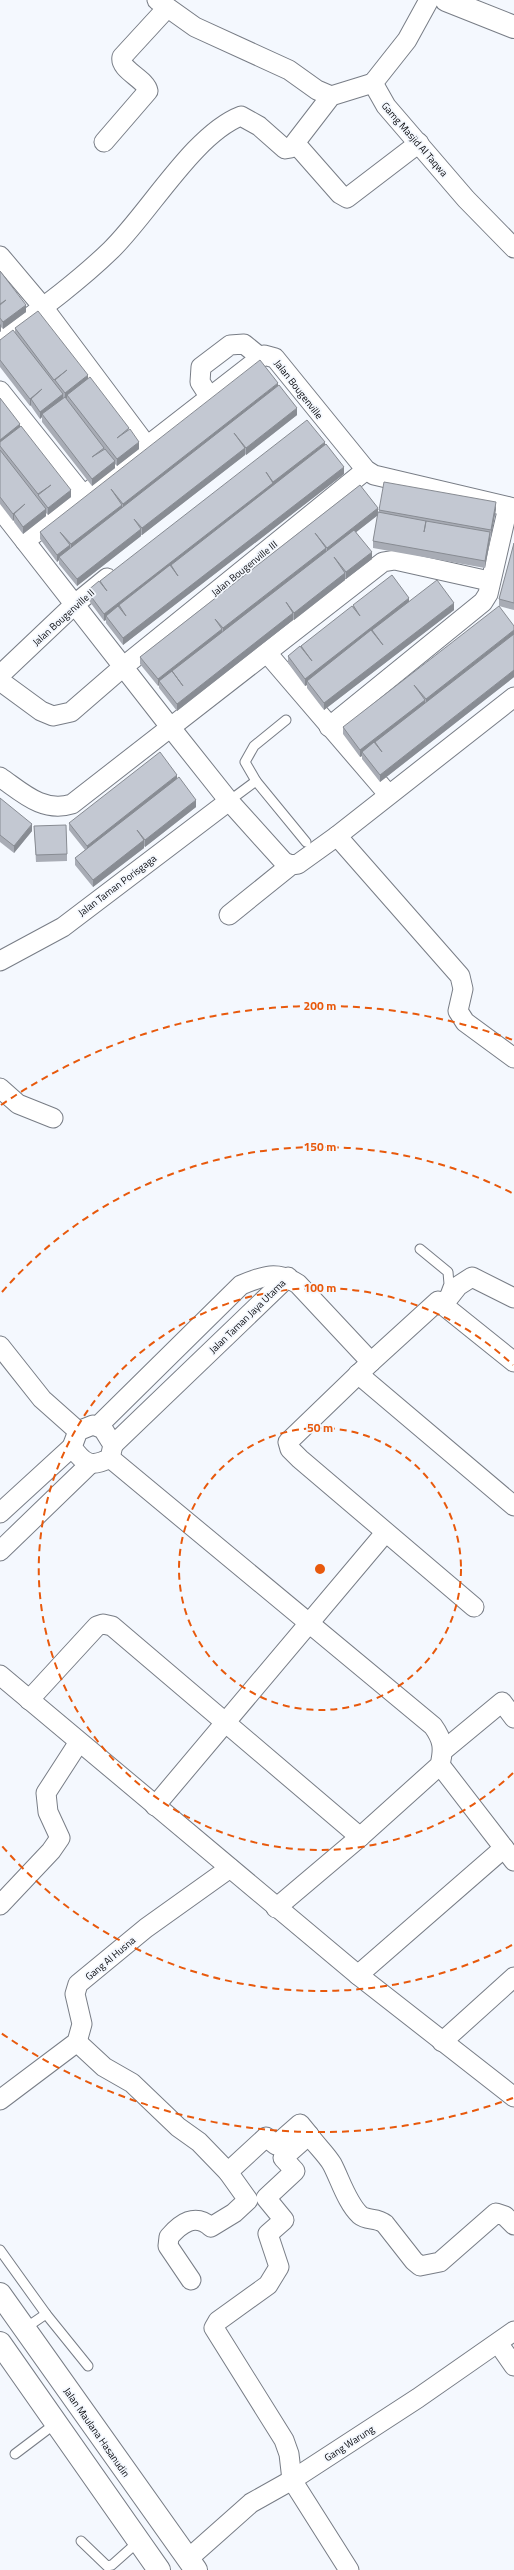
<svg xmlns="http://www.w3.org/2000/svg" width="514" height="2570" font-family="'Titillium Web',sans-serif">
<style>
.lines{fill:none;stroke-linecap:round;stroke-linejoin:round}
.service-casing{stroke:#787d86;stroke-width:11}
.minor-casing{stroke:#787d86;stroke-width:21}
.tertiary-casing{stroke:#787d86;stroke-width:24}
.service{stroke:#fff;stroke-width:9}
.minor{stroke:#fff;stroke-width:19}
.tertiary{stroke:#fff;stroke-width:22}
.wall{fill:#a8acb5}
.shaded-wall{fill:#888c93}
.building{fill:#c3c8d2;stroke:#888c93}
.ring{fill:none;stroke:#e8590c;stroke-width:2;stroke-dasharray:7 5}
.labels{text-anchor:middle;stroke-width:3.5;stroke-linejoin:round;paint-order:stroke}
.street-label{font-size:10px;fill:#0b0c10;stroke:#f4f8fe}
.centre{fill:#e8590c;stroke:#f4f8fe;stroke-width:2}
.ring-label{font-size:12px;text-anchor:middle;font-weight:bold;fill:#e8590c;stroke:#f4f8fe;stroke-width:3.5;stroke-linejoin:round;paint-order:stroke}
</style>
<rect width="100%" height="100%" fill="#f4f8fe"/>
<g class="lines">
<!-- service casing -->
<g class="service-casing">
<g id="service">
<path d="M286 720 254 746 245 762 256 781 306 842"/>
<path d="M229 801 256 781"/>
<path d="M420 1249 448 1272 449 1284 446 1292"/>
<path d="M0 2250 46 2314 88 2366"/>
<path d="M24 2329 46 2314"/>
<path d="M15 2454 56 2423"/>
<path d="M81 2541 107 2566 112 2565 139 2541"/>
</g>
</g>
<!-- minor casing -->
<g class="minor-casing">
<g id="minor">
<path d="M157 0 195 27 289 70 317 90 331 96"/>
<path d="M429 0 407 40 373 83 386 106 466 199 514 248"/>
<path d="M104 142 148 91C146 79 119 70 122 57L167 8"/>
<path d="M296 144 340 194 347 198 419 143"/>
<path d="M0 256 43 307 147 446"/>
<path d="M0 339C38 311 77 283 111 250 149 213 194 134 241 116L259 126 285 149 291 148 331 96 373 83"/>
<path d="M0 391 84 496"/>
<path d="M209 396 200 382 201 367 230 345 244 344 260 357"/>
<path d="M0 509 171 728 229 801 284 862 291 865"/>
<path d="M25 541 264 355 275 358 366 470 374 475 514 508"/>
<path d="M267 653 388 794"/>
<path d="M0 675 75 604 107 578"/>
<path d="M0 681 41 711 53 716 71 712 123 667 366 470"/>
<path d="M329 727 483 602 488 594 508 507"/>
<path d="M0 777C23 793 43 813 72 804L383 562 395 560 489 581"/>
<path d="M337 836 460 976 463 989 458 1011 465 1022 514 1058"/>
<path d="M229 915 291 865 298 864 337 836 514 697"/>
<path d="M0 961 63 927 229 801"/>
<path d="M0 1088 18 1104 53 1118"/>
<path d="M443 1305 458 1286 472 1277 514 1298"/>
<path d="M0 1346 42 1399 78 1431"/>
<path d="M358 1374 514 1506"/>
<path d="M93 1425 103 1429 113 1445 110 1458C91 1468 84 1464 72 1447L78 1431Z"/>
<path d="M98 1426 241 1285C263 1276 277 1270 298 1284L371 1362"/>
<path d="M113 1445 288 1277"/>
<path d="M110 1458 433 1726C443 1740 444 1748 440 1765L360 1837 276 1908"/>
<path d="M0 1513 72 1447"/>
<path d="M0 1551 90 1464"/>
<path d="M474 1607 300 1459 290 1449 288 1442 371 1362 438 1301 514 1362"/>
<path d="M0 1675 358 1975 514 2097"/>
<path d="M29 1700 97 1626 103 1624 112 1626 360 1837"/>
<path d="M444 1750 502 1702 514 1718"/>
<path d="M440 1765 514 1861"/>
<path d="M155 1806 385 1533"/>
<path d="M0 1905 51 1851 60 1838 48 1812 46 1793 79 1742"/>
<path d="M358 1975 504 1848"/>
<path d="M77 2042 104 2067 132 2083 178 2127 199 2142 228 2172 248 2200 234 2213 211 2227C195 2213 181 2223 169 2237L168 2246 191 2280"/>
<path d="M442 2042 514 1977"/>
<path d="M0 2100 77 2042 82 2024 75 1994 78 1984 146 1928 230 1868"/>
<path d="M228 2172 266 2137 276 2145 300 2124 309 2135"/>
<path d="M498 2343 514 2366"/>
<path d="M188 2559 251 2503 292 2480 418 2398 514 2331"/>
<path d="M349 2570 292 2480 289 2454 284 2440 214 2328 218 2321 268 2285 279 2267 268 2234 284 2220 266 2198 295 2171 283 2158 309 2135C316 2145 326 2154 332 2164 340 2179 347 2203 360 2215 367 2221 377 2217 385 2224L414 2261 420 2266 440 2262 496 2213 505 2216 514 2225"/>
</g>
</g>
<!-- tertiary casing -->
<g class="tertiary-casing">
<g id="tertiary">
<path d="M446 0 514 27"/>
<path d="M0 2294 196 2570"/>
<path d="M0 2343 159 2570"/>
</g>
</g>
<!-- service -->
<use href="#service" class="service"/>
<!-- minor -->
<use href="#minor" class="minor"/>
<!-- tertiary -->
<use href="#tertiary" class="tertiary"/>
</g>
<!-- wall -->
<g class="wall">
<path d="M0 271 26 312 3 329 1 327V331L0 332Z"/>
<path d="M15 328 88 379 129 430 139 449 117 466 115 464V468L92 486 42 422V417L40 419 31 406V405L30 406 0 367V340L15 332Z"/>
<path d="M278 386 297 415 246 455 245 454V455L142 535H141V536L77 586 59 564V560L57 562 40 539V532Z"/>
<path d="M0 398 71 497 48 515 46 513V516L23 534 14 522V520L13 521 0 504Z"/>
<path d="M325 445 344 474 123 645 106 623V620L104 621 87 598V591L100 582V581Z"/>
<path d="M360 485 379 513V510L496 509 485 568 373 548V541L378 515 356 532 372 559 346 579 345 578V580L294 620 293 619V620L177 711 159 688V685L158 686 140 664V657Z"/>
<path d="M514 543V610L499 606V599Z"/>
<path d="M409 601 454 610 324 710 307 688V685L305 686 288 663V656L301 648V646L353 607V605Z"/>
<path d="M514 626V677L380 782 362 759V756L360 757 343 734V727Z"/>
<path d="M177 779 196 807 145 847 144 846V848L93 887 75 865V858L85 850 69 830V823Z"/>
<path d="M0 798 32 831 14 853 0 842Z"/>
<path d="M34 826 67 854V861L36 862Z"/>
</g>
<!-- shaded-wall -->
<g class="shaded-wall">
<path d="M26 305V312L3 329V322Z"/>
<path d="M1 324V331L0 332V325Z"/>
<path d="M88 375V382L67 395V398L65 400V393Z"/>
<path d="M278 383V390L123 511V504Z"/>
<path d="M42 389 31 399V405L30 406V399Z"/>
<path d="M63 394V401L42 414V417L40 419V412Z"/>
<path d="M297 408V415L246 455V448Z"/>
<path d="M20 424V431L0 446V440Z"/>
<path d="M139 442V449L117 466V459Z"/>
<path d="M325 442V449L273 489V482Z"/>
<path d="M245 448V455L142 535V528Z"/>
<path d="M115 461V468L92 486V479Z"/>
<path d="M344 467V474L123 645V638Z"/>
<path d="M273 483V490L171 565V569L119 605V609L106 616V620L104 621V614Z"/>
<path d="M71 490V497L48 515V508Z"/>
<path d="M496 502V509L491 537V530Z"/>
<path d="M25 504 14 514V520L13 521V514Z"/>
<path d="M122 505V512L71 551V544Z"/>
<path d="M378 508V515L327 555V548Z"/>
<path d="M46 509V516L23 534V527Z"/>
<path d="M141 529V536L77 586V579Z"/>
<path d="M490 532V540L485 568V561Z"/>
<path d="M70 545V552L59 557V560L57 562V555Z"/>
<path d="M326 548V555L223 635V628Z"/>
<path d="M372 552V559L346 579V572Z"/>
<path d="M345 573V580L294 620V613Z"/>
<path d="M409 598V605L372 630V634L307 681V685L305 686V679Z"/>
<path d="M454 603V610L324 710V703Z"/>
<path d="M293 613V620L177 711V704Z"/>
<path d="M222 629V636L172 671V675L159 681V685L158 686V679Z"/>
<path d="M514 630V638L426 706V699Z"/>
<path d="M514 670V677L380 782V775Z"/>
<path d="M425 700V707L375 742V746L362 752V756L360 757V750Z"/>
<path d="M177 775V782L87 853V846Z"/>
<path d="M196 800V807L145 847V840Z"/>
<path d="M32 824V831L14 853V846Z"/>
<path d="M144 840V848L93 887V880Z"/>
</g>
<!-- building -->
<g class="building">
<path d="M0 271 26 305 3 322 0 318V305L6 300 0 304Z"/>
<path d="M38 311 88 375 65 393 55 380 67 370 54 380 15 328Z"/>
<path d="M13 330 63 394 40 412 31 399 42 389 30 399 0 360V340Z"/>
<path d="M260 360 278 383 123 504 111 489 122 505 71 544 60 532 70 545 57 555 40 532Z"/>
<path d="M90 377 129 428 117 438 130 429 139 442 117 459 67 395Z"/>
<path d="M279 385 297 408 246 448 234 433 245 448 142 528 134 519 141 529 77 579 59 557Z"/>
<path d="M65 397 104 448 92 457 105 449 115 461 92 479 42 414Z"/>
<path d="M0 398 20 424 0 440Z"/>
<path d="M307 420 325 442 273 482 266 472 273 483 104 614 87 591 99 581 107 591 100 581Z"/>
<path d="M21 426 71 490 48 508 38 495 51 485 38 494 0 446V442Z"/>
<path d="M326 444 344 467 123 638 106 616 118 606 126 616 119 605 170 565 178 576 171 565Z"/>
<path d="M0 450 46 509 23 527 14 514 25 504 13 514 0 497Z"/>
<path d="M384 482 496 502 491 530 379 510Z"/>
<path d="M360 485 378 508 327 548 315 533 326 548 223 628 215 619 222 629 158 679 140 657Z"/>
<path d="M378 512 426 521 424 532 426 521 490 532 485 561 373 541Z"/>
<path d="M354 530 372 552 346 572 334 557 345 573 294 613 286 602 293 613 177 704 159 681 172 671 183 686 172 671Z"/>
<path d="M514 543V603L499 599Z"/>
<path d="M392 575 409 598 305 679 288 656 300 646 312 661 301 646 352 606 360 616 353 605Z"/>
<path d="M437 580 454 603 324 703 307 681 371 630 383 645 372 630Z"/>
<path d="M499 606 514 626V630L426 699 414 685 425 700 360 750 343 727Z"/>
<path d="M514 634V670L380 775 362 752 374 742 382 752 375 742Z"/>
<path d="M160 752 177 775 87 846 69 823Z"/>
<path d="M179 777 196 800 145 840 137 830 144 840 93 880 75 858Z"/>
<path d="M0 798 32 824 14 846 0 835Z"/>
<path d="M66 825 67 854 36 855 34 826Z"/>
</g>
<!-- distance rings -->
<g class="ring">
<circle cx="320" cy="1569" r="141"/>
<path d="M513 1773A281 281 0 1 1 513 1365"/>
<path d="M512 1945A422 422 0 0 1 2 1846M2 1292A422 422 0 0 1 512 1193"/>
<path d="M513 2098A563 563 0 0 1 1 2033M1 1105A563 563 0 0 1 513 1040"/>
</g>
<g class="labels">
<!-- street labels -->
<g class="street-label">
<text transform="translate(415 139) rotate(49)" y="4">Gamg Masjid Al Taqwa</text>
<text transform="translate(299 389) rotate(52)" y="4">Jalan Bougenville</text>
<text transform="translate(244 568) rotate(-39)" y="4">Jalan Bougenville III</text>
<text transform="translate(63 617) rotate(-42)" y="4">Jalan Bougenville II</text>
<text transform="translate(117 885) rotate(-37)" y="4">Jalan Taman Porisgaga</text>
<text transform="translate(247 1316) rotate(-44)" y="4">Jalan Taman Jaya Utama</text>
<text transform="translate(110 1958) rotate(-40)" y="4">Gang Al Husna</text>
<text transform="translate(97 2432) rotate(55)" y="4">Jalan Maulana Hasanudin</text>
<text transform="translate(349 2443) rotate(-33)" y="4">Gang Warung</text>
</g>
</g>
<circle cx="320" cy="1569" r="6" class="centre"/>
<g class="ring-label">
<text x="320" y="1010">200 m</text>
<text x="320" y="1151">150 m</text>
<text x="320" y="1292">100 m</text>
<text x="320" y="1432">50 m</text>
</g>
</svg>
